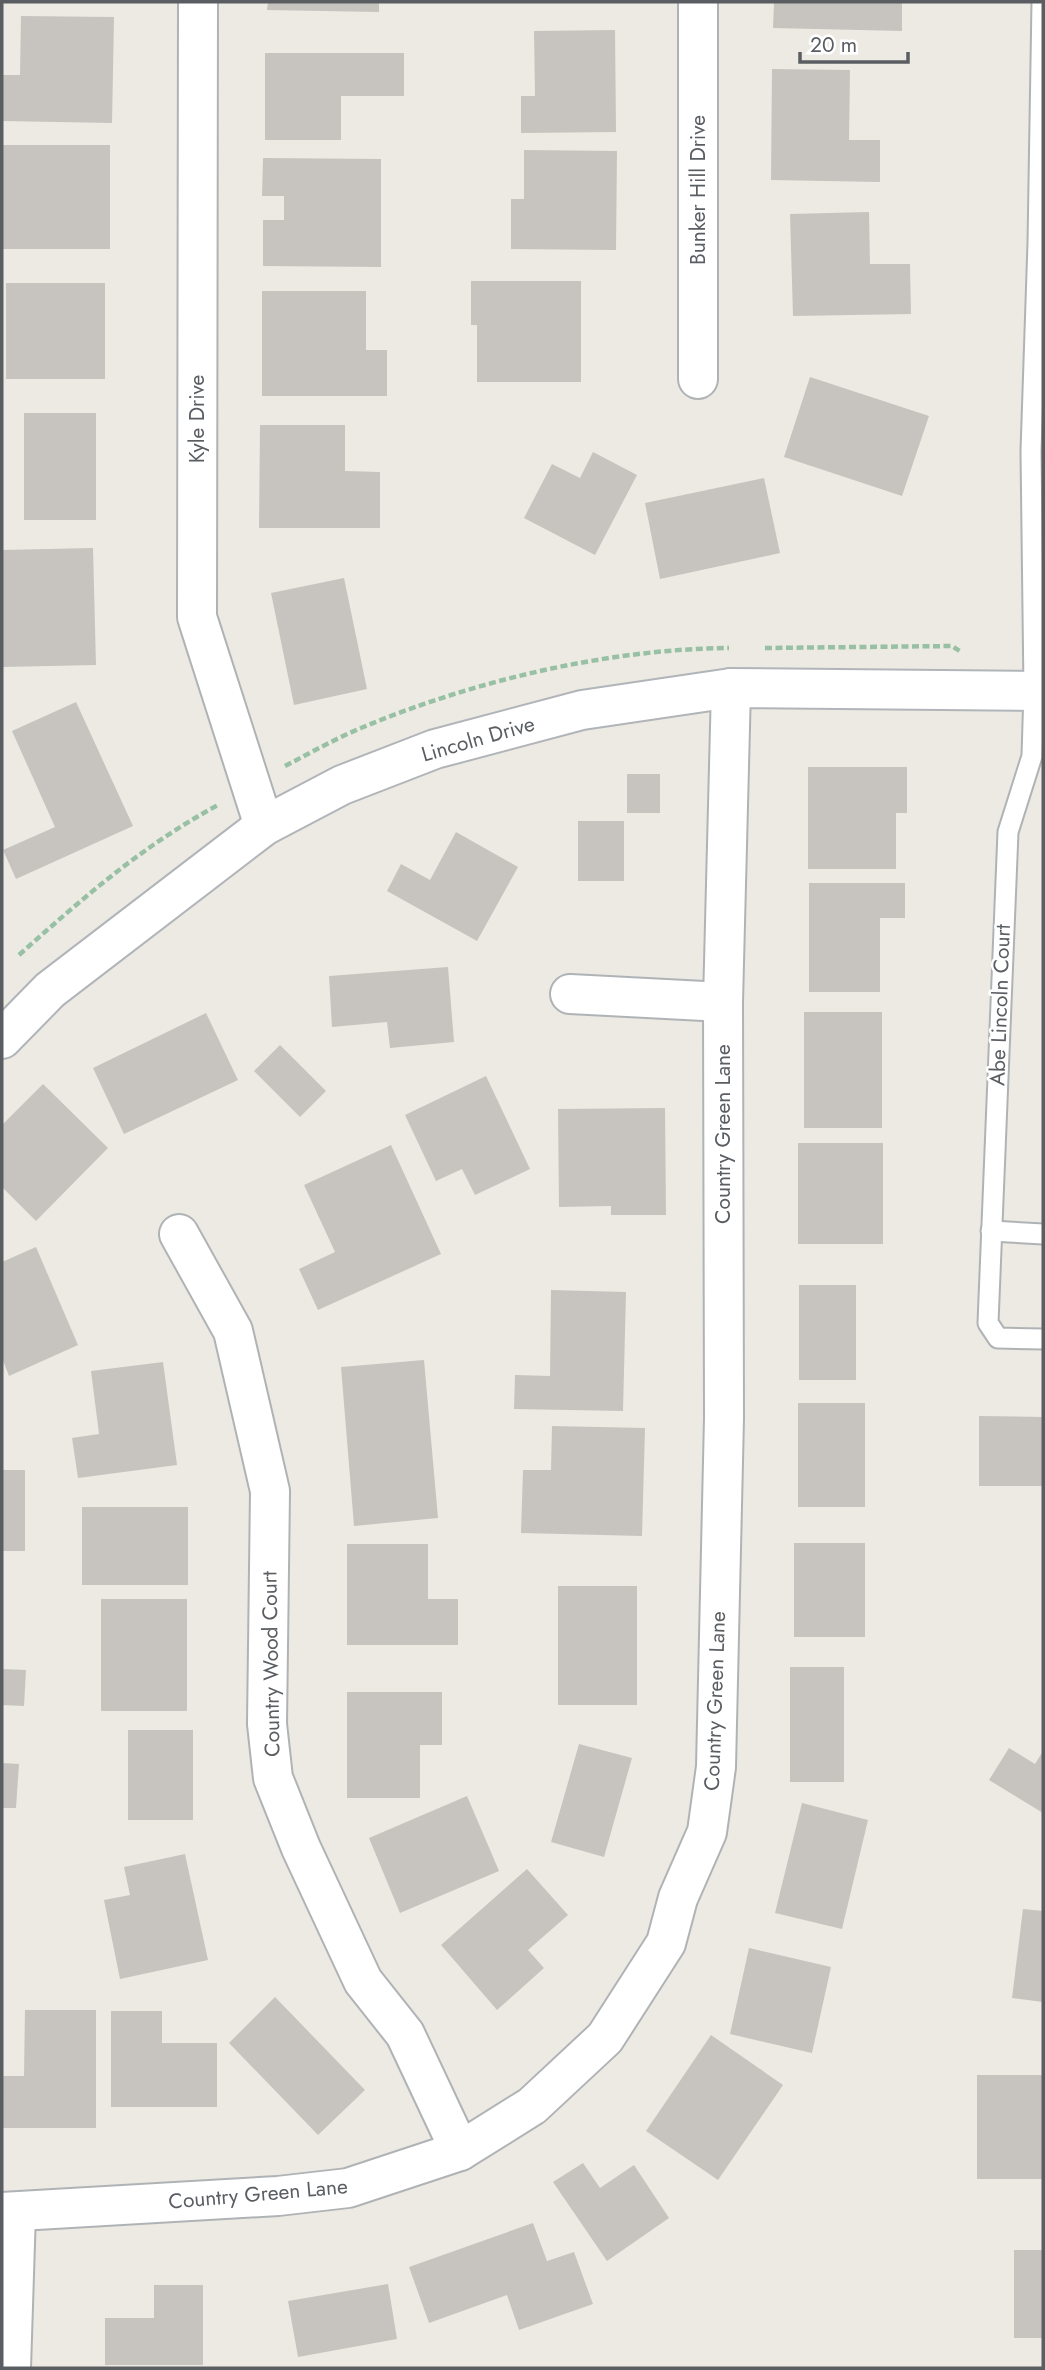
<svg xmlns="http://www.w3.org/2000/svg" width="1045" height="2370" font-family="Jost,sans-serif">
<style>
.building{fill:#c7c4c0}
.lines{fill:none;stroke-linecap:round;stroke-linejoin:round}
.lane-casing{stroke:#b0b3b6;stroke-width:23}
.street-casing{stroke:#b0b3b6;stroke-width:42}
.secondary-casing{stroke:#b1b5b9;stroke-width:42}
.path{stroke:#98c0a4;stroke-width:4.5;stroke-dasharray:7 3.5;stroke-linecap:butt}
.lane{stroke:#fff;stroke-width:19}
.street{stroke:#fff;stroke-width:38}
.secondary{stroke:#fff;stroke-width:38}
.labels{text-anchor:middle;stroke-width:5;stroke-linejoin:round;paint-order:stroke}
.street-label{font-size:21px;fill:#5a5e62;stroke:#fff}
</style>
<rect width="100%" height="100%" fill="#eceae2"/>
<!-- building -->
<g class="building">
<path d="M268 2H379V12L267 10Z"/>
<path d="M774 2H902V31L773 28Z"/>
<path d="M21 16 114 17 112 123 2 121V75H20Z"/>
<path d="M615 30 616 132 521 133V96H535L534 31Z"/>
<path d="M265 53H404V96H341V140H265Z"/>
<path d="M772 69 850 70 849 140H880V182L771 180Z"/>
<rect x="3" y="145" width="107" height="104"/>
<path d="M524 150 617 151 616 250 511 249V199H524Z"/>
<path d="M263 158 381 159V267L263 266V220H284V196H262Z"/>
<path d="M869 212 870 264H910L911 314 793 316 790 214Z"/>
<path d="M471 281H581V382H477V325H471Z"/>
<rect x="6" y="283" width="99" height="96"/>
<path d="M262 291H366V350H387V396H262Z"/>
<path d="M810 377 929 416 902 496 784 457Z"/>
<rect x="24" y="413" width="72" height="107"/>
<path d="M260 425H345V471L380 472V528H259Z"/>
<path d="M593 452 637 475 595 555 524 518 552 464 580 478Z"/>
<path d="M764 478 780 553 660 579 645 503Z"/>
<path d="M93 548 96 665 2 667V550Z"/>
<path d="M344 578 367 689 294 705 271 593Z"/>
<path d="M76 702 133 826 16 879 3 850 55 827 12 731Z"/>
<path d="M808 767H907V813H896V869H808Z"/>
<rect x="627" y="774" width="33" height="39"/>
<rect x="578" y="821" width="46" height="60"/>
<path d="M456 832 518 867 477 941 387 891 401 864 430 880Z"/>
<path d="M809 883H905V918H880V992H809Z"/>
<path d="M448 967 454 1042 390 1048 387 1022 332 1027 329 976Z"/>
<rect x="804" y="1012" width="78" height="116"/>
<path d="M206 1013 238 1080 124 1134 93 1068Z"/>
<path d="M280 1045 326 1091 300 1117 254 1071Z"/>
<path d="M486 1076 530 1169 475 1195 462 1169 436 1181 405 1115Z"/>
<path d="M43 1084 108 1148 36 1221 2 1187V1125Z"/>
<path d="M665 1108 666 1215H611V1206L559 1207 558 1109Z"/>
<rect x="798" y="1143" width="85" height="101"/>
<path d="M391 1145 441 1254 318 1310 299 1269 335 1252 304 1185Z"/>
<path d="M36 1247 78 1345 9 1376 2 1358V1262Z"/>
<rect x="799" y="1285" width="57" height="95"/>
<path d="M551 1290 626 1292 623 1411 514 1409 515 1375 550 1376Z"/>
<path d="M424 1360 438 1518 354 1526 341 1367Z"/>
<path d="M163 1362 177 1465 78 1478 72 1438 99 1434 91 1371Z"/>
<rect x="798" y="1403" width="67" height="104"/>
<path d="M979 1416 1043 1417V1486H979Z"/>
<path d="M552 1426 645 1428 642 1536 521 1533 523 1470H551Z"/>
<rect x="2" y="1470" width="23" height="81"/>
<rect x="82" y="1507" width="106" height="78"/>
<rect x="794" y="1543" width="71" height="94"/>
<path d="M347 1544H428V1599H458V1645H347Z"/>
<rect x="558" y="1586" width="79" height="119"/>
<rect x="101" y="1599" width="86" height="112"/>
<rect x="790" y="1667" width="54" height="115"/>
<path d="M2 1669 26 1670 24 1706 2 1705Z"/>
<path d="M347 1692H442V1745H420V1798H347Z"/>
<rect x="128" y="1730" width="65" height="90"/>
<path d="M579 1744 632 1758 604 1857 551 1842Z"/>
<path d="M1009 1748 1035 1764 1043 1751V1813L989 1780Z"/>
<path d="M2 1763 19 1764 16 1808H2Z"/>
<path d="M467 1796 499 1871 400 1913 369 1838Z"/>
<path d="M802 1803 868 1820 842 1929 775 1913Z"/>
<path d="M185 1854 208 1960 120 1979 104 1900 130 1895 124 1867Z"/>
<path d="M527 1869 568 1915 528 1950 544 1968 497 2010 441 1945Z"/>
<path d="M1023 1909 1043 1911V2002L1012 1998Z"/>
<path d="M749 1948 831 1967 812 2053 730 2034Z"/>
<path d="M275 1997 365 2090 318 2135 229 2043Z"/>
<path d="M25 2010H96V2128H2V2076H24Z"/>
<path d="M111 2011H162V2043H217V2107H111Z"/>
<path d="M711 2035 783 2085 718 2180 646 2131Z"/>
<rect x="977" y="2075" width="66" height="104"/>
<path d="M583 2163 600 2188 634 2165 669 2218 607 2261 553 2182Z"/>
<path d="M533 2223 547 2261 574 2252 593 2304 519 2330 507 2295 429 2323 409 2267Z"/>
<rect x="1014" y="2250" width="29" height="88"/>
<path d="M388 2284 397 2339 298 2357 288 2301Z"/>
<path d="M154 2285H203V2365H105V2318H154Z"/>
</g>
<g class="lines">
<!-- lane casing -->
<g class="lane-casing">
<g id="lane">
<path d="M1042 2 1038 243 1031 451 1034 690 1032 756 1008 832 988 1323 998 1338 1043 1339"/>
<path d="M991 1231 1043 1234"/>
</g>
</g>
<!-- street casing -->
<g class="street-casing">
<g id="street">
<path d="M198 2 197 617 264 826"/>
<path d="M698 379V2"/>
<path d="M570 994 723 1002"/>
<path d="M179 1234 233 1331 270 1491 267 1724 273 1778 301 1848 363 1981 405 2034 460 2151"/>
<path d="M2 2212 278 2196 348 2188 460 2151 532 2106 605 2038 666 1943 678 1898 707 1832 716 1767 724 1418 723 1002 731 688"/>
<path d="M11 2368 16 2212"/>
</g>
</g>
<!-- secondary casing -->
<g class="secondary-casing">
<path id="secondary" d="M2 1039 50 990 264 826 342 785 435 749 582 710 731 688 1043 691"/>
</g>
<!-- path -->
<g class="path">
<path d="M765 648 952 646 961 652"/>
<path d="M285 766C310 753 335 739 361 728 473 681 607 649 729 648"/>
<path d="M19 955C83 898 142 846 218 805"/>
</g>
<!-- lane -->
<use href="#lane" class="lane"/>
<!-- street -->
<use href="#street" class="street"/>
<!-- secondary -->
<use href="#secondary" class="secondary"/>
</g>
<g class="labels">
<!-- street labels -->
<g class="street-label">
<text transform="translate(698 190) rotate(-90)" y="7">Bunker Hill Drive</text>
<text transform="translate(197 419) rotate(-90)" y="7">Kyle Drive</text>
<text transform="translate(478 739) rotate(-16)" y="7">Lincoln Drive</text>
<text transform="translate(1000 1005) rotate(-88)" y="7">Abe Lincoln Court</text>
<text transform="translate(723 1134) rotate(-90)" y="7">Country Green Lane</text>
<text transform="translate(271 1664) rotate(-91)" y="7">Country Wood Court</text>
<text transform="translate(715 1701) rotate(-88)" y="7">Country Green Lane</text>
<text transform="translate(258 2194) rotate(-5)" y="7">Country Green Lane</text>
</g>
</g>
<!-- border -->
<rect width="1045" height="2370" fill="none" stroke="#5a5e62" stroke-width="7"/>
<!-- scale -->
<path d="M800 52v10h108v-10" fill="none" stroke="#5a5e62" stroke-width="3.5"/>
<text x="810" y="52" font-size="21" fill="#5a5e62" stroke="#ffffff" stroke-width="5" paint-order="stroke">20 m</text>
</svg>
